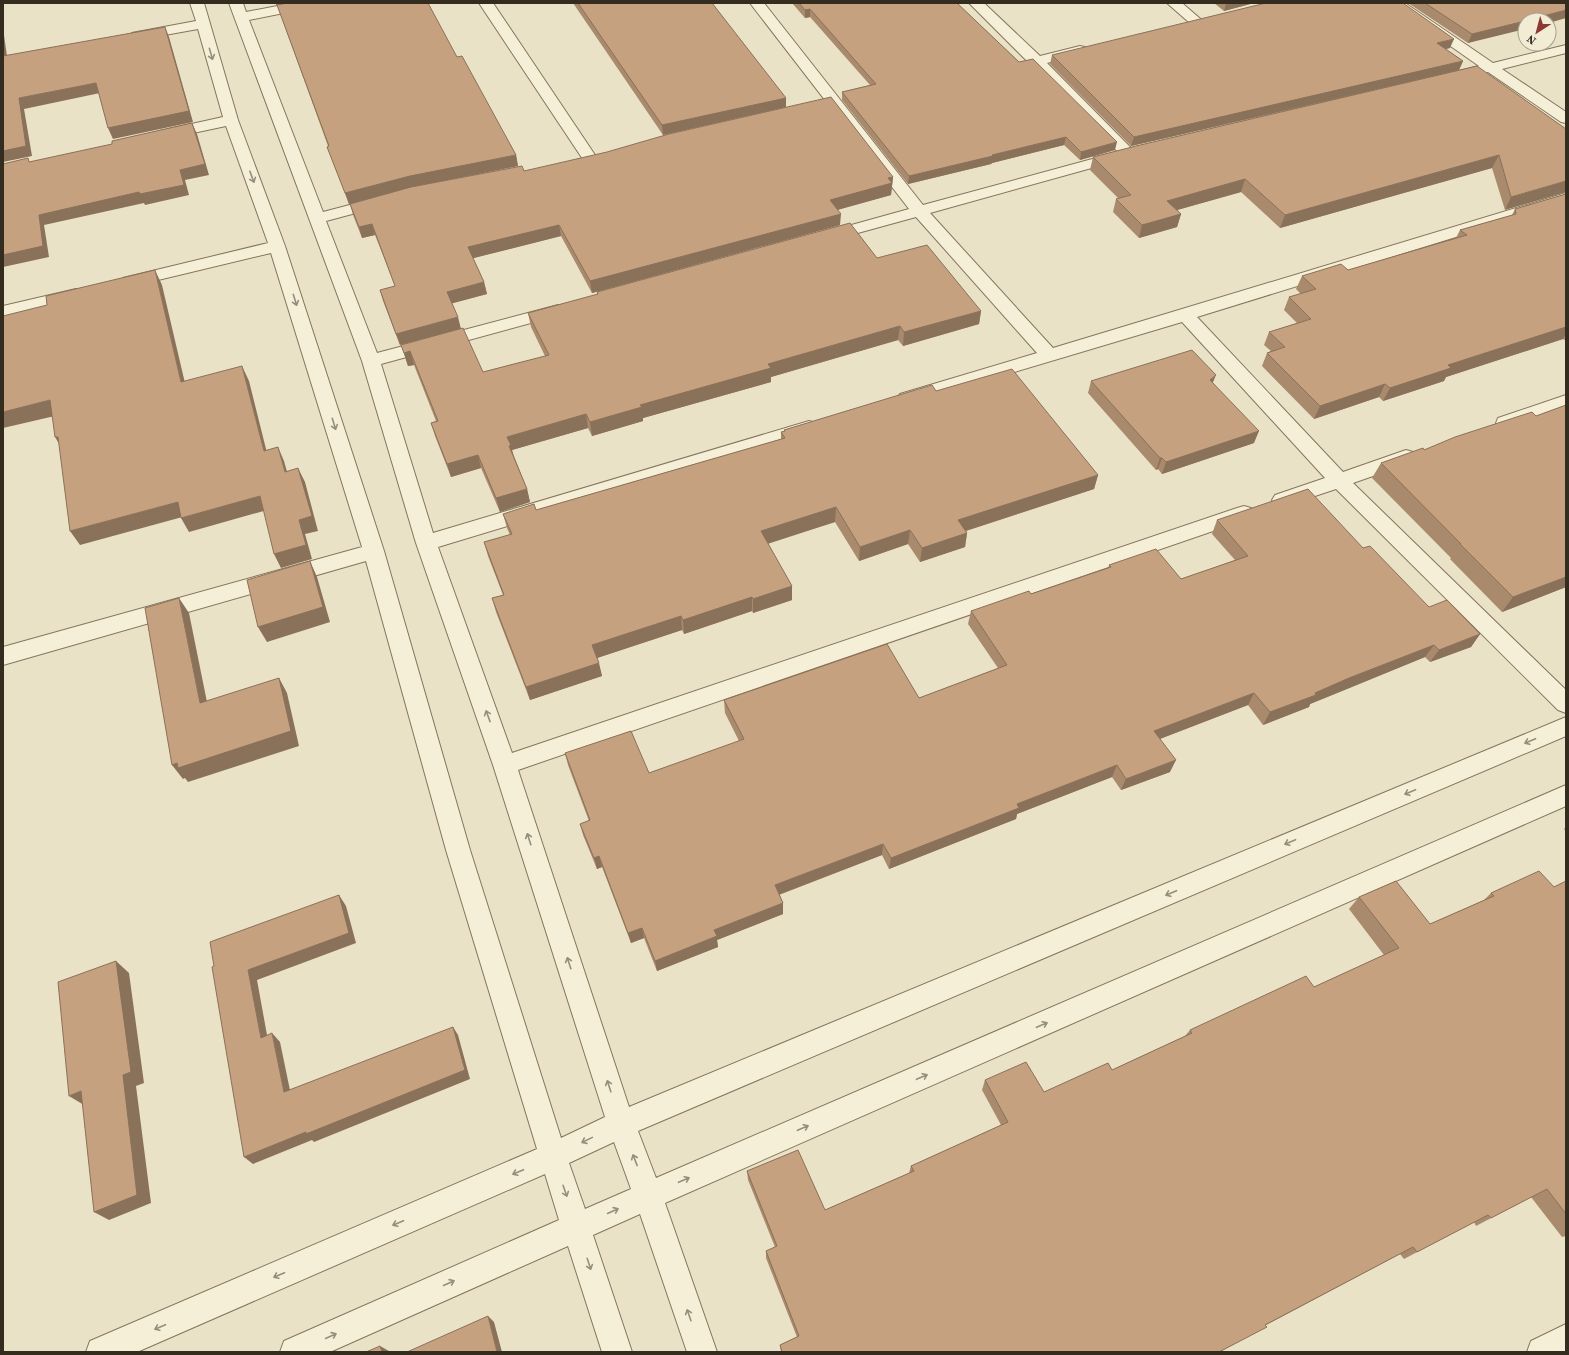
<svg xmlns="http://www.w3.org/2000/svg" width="1569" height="1355" font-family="'Source Serif 4',serif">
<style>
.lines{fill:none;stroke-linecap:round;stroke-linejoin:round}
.minor-casing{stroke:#84755d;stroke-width:2}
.minor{fill:#f6efd8;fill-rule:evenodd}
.wall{fill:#a98a6d}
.shaded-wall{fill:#8a7159}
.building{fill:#c5a17f;stroke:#8a7159}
.oneway{stroke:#968e7c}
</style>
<rect width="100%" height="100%" fill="#eae2c6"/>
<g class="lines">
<!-- minor casing -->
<g class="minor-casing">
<g id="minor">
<path d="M190 3H204L238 120 285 246 384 551 470 850 561 1138 605 1117 493 765 416 543 362 361 229 3H243L246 12 293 3H321L319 6 249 20 323 212 380 197 386 199 388 202 386 205 326 221 377 353 558 305 564 306 567 310 564 314 381 364 433 533 809 421 816 423 818 428 816 433 438 547 512 753 1237 508 1244 506 1251 508 1254 513 1251 518 518 770 629 1107 1566 717V736L638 1131 656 1178 1566 785V806L665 1203 717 1352H687L640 1214 593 1235 632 1352H602L568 1246 330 1352H280L284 1341 559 1220 545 1174 137 1352H86L90 1341 537 1149 446 850 366 561 3 665V647L362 547 271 253 129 287 123 286 121 282 123 278 268 243 226 126 165 139 160 137 157 134 160 131 223 117 198 29 137 40 132 39 130 36 132 33 137 32 196 21ZM614 1142 631 1189 585 1209 569 1163Z"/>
<path d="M479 3H493L597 158 594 161 589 163 584 161Z"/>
<path d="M750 3H764L923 205 1118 152 969 3H984L1040 56 1080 46 1085 47 1087 50 1085 53 1047 63 1131 148 1134 151 1131 154 1126 155 1124 159 930 213 1053 348 1566 193V203L1197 317 1343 472 1406 450 1413 452 1416 457 1413 462 1353 483 1566 690V713L1558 710 1336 489 1282 507 1275 505 1272 500 1275 495 1325 478 1182 322 914 402 907 404 900 402 898 398 900 394 1037 353 916 217 825 242 819 240 817 237 819 234 909 209Z"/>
<path d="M1167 3H1182L1204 22 1202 25H1192Z"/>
<path d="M1389 3H1405L1493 63 1566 45V53L1502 69 1566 112V123L1561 122 1488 72 1453 81 1448 80 1446 77 1448 74 1479 66Z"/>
<path d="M76 289 82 290 85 294 82 298 3 318V306Z"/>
<path d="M1566 395V408L1505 429 1498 428 1496 423 1498 418Z"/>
<path d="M1566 1324V1352H1527L1531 1341Z"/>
</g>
</g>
<!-- minor -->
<use href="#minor" class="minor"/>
</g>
<!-- wall -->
<g class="wall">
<path d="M573 3H712L786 107 663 135Z"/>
<path d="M792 3H957L1019 62 1115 150 1080 160 1064 145 992 163 991 164 908 184 842 100V92L870 85 810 17 805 18Z"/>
<path d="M1214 3H1254L1224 11Z"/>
<path d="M1408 3H1566L1468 43Z"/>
<path d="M277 5 457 57 516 155 518 166 413 187 349 204 331 157 327 147 328 146Z"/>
<path d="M1450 48 1445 49 1463 61 1459 70 1566 129 1505 210 1492 168 1280 228 1241 192 1177 210 1181 214 1177 227 1139 238 1113 212 1116 199 1118 198 1090 170 1093 157 1336 99 1131 146 1050 64 1052 55Z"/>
<path d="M524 171 893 177 891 195 837 210 840 225 592 293 561 236 473 258 484 282 487 294 452 303 400 345 383 301 380 290 395 286 375 235 362 238 353 215 350 204Z"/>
<path d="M1566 194V341L1563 339 1446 377 1444 381 1383 401 1379 397 1314 419 1262 366 1267 353 1271 351 1264 345 1269 332 1297 323 1284 310 1289 297 1301 294 1296 289 1302 276 1348 270 1456 238 1460 230 1512 215 1515 209Z"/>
<path d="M877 258 981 311 979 324 903 346 898 340 771 377V382L643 418V421L592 436 588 428 512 450 514 456 527 489 530 502 500 512 481 468 451 477 435 436 431 423 436 421 414 365 408 366 401 345 483 372 545 356 531 327 528 313 597 295V292Z"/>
<path d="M1091 381 1213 383 1254 443 1162 474 1158 469 1156 470 1088 393Z"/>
<path d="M936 391 1098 475 1094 489 966 531 967 533 965 547 920 562 908 544 859 561 835 522 767 543 792 600 753 613 752 611 684 634 682 630 597 658 602 676 530 700 496 612 492 598 503 595 488 556 484 542 510 535 507 528 503 514 536 510 781 439V432H784V430Z"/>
<path d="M1566 405V587L1502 612 1450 559 1451 558 1372 478 1381 463 1536 416Z"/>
<path d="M1217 520 1363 548 1429 607 1480 634 1471 647 1430 662 1425 657 1342 691 1310 704 1309 707 1263 725 1248 705 1160 739 1170 772 1121 790 1112 777 1017 814 1016 819 889 869 882 855 779 895 783 903V914L717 940 718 947 657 971 644 938 631 943 602 867 597 869 583 835 580 824 589 821 568 765 565 753 649 773 739 741 725 713 724 700 919 698 998 668 968 624 971 611 1031 594 1108 568 1109 565 1181 579 1235 560 1212 534Z"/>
<path d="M1566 827V832L1564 829Z"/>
<path d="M1566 881V1236L1562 1237 1531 1197 1476 1226 1474 1222 1404 1259 1400 1254 1266 1325 1220 1352H781L780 1345 797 1337 766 1258V1251L775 1247 748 1180 747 1171 825 1210 909 1173 911 1166 1001 1125 982 1090 985 1080 1044 1092 1112 1070 1185 1036 1190 1030 1314 987 1384 955 1349 909 1359 897 1430 924 1484 900 1491 893 1554 887Z"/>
</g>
<!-- shaded-wall -->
<g class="shaded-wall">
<path d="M276 3H285L276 5Z"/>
<path d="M1226 3H1254L1224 11Z"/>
<path d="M810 9V17L805 18V10Z"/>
<path d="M1566 10V18L1549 23V20H1528Z"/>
<path d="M1525 21V29L1468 43 1472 34Z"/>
<path d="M165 27 169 37 193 122 113 139 108 128Z"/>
<path d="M3 28 7 56 3 57Z"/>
<path d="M1454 39 1450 48 1433 52 1437 43Z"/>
<path d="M1463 61 1459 70 1131 146 1134 137Z"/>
<path d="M96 83 100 93 24 109 32 156 3 162V151L19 98Z"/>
<path d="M786 98V107L663 135 662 125Z"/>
<path d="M192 123 197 134 209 175 185 180 189 195 145 205 144 203 44 225 49 257 3 267V255L39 215 180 170Z"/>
<path d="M1066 137 1064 145 992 163 991 164 908 184 909 176 992 155Z"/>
<path d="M1117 142 1115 150 1080 160 1081 152Z"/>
<path d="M516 155 518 166 413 187 349 204 345 193 410 176Z"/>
<path d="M1499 155 1492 168 1280 228 1285 215Z"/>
<path d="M893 177 891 195 830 212V200L888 178Z"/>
<path d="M1245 179 1241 192 1163 214 1167 201Z"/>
<path d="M1566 181V192L1505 210 1511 197Z"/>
<path d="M841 214 840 225 592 293 590 281Z"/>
<path d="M1181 214 1177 227 1139 238 1142 225Z"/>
<path d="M372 224 375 235 362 238 359 227Z"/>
<path d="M559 225 561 236 470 259 468 247Z"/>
<path d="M155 270 162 285 188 396 181 382Z"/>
<path d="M484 282 487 294 450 304 447 292Z"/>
<path d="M981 311 979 324 903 346 904 332Z"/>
<path d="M458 317 461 329 400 345 396 334Z"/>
<path d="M900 326 898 340 771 377V382L643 418V421L592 436 590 422 640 405 768 364Z"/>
<path d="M1566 327V334L1563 339 1446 377 1444 381 1383 401 1390 388 1448 365Z"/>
<path d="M410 351 414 365 408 366 404 353Z"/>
<path d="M242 366 249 381 270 465 264 451Z"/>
<path d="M1216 375 1211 387 1210 380Z"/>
<path d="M1385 384 1379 397 1314 419 1320 406Z"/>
<path d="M50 400 59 415 3 428V412Z"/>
<path d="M586 414 588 428 512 450 514 459H513L507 437Z"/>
<path d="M1259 431 1254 443 1162 474 1166 462Z"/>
<path d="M55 437H58L64 452Z"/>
<path d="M278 447 284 461 291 486 285 472Z"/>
<path d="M478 455 481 468 451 477 447 464Z"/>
<path d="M1160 458H1162L1158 469 1156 470Z"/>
<path d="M298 468 305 482 318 531 305 534 312 559 281 568 274 554 299 520Z"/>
<path d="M1098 475 1094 489 956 534 958 520Z"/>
<path d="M527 489 530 502 500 512 496 498Z"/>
<path d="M260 496 267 510 189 532 181 518Z"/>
<path d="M178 502 186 516 80 545 70 531Z"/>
<path d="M836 507 835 522 761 546V531Z"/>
<path d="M910 530 908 544 859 561 860 547Z"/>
<path d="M967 533 965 547 920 562 922 548Z"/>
<path d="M310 561 317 577 330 622 267 642 258 627Z"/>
<path d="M1566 577V587L1502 612 1513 597Z"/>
<path d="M792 586V600L753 613V599Z"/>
<path d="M752 597V611L684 634 683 620Z"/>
<path d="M179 598 189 613 210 717 200 703Z"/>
<path d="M681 616 682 630 594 659 592 645Z"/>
<path d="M1480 634 1471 647 1430 662 1439 650Z"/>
<path d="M1434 645 1425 657 1342 691 1310 704 1309 707 1263 725 1270 712 1349 678Z"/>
<path d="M599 663 602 676 530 700 526 687Z"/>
<path d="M279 678 287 693 299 746 188 782 185 778 183 779 172 765Z"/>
<path d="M1254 693 1248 705 1149 743 1154 731Z"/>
<path d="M1176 760 1170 772 1121 790 1126 779Z"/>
<path d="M1117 765 1112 777 1017 814 1016 819 889 869 891 858 1017 804Z"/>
<path d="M883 844 882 855 775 896V885Z"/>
<path d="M599 856 602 867 597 869 594 858Z"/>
<path d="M339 895 346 906 356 943 257 980 269 1046 261 1038 248 970Z"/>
<path d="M783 903V914L717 940 718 947 657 971 655 961 714 930Z"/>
<path d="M642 928 644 938 631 943 628 933Z"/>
<path d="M116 961 129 973 144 1083 136 1086 151 1203 109 1220 94 1212 123 1075Z"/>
<path d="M453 1027 458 1035 470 1079 314 1142 312 1140 253 1164 244 1157Z"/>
<path d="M272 1033 280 1042 292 1100 284 1092Z"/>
<path d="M81 1091 84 1105 69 1096Z"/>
<path d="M488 1316 494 1322 502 1352H497Z"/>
<path d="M380 1346 389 1351V1352H382Z"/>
</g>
<!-- building -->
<g class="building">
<path d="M287 3H428L457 57 462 56 516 155 410 176 345 193 327 147 329 146 277 5Z"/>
<path d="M578 3H712L786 98 662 125Z"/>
<path d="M799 3H957L1019 62 1033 59 1117 142 1081 152 1066 137 992 155 993 156 909 176 842 92 876 84 810 9 805 10Z"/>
<path d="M1266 3H1403L1454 39 1437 43 1463 61 1134 137 1052 55Z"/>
<path d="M1425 3H1566V10L1528 20H1525V21L1472 34Z"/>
<path d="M165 27 189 111 108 128 96 83 19 98 26 146 3 151V56Z"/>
<path d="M1477 66 1566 129V181L1511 197 1499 155 1285 215 1245 179 1167 201 1181 214 1142 225 1116 199 1131 195 1093 157 1136 146Z"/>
<path d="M831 97 893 177 888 178 892 183 830 200 841 214 590 281 559 225 468 247 484 282 447 292 458 317 396 334 380 290 395 286 372 224 359 227 350 204 411 187 522 166 524 171 607 152 669 134Z"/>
<path d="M192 123 205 164 180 170 184 185 140 194 139 192 39 215 43 246 3 255V164L28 158 29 162 112 144V141Z"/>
<path d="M1566 194V327L1448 365 1451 368 1390 388 1385 384 1320 406 1267 353 1285 347 1269 332 1311 319 1289 297 1316 289 1302 276 1341 264 1348 270 1467 235 1460 230 1516 214 1515 209Z"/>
<path d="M850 223 877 258 927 245 981 311 904 332 900 326 768 364 771 368 640 405 642 407 590 422 586 414 507 437 511 445 509 446 527 489 496 498 478 455 447 464 431 423 438 421 410 351 404 353 401 345 463 328 483 372 549 355 528 313 598 294 597 292Z"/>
<path d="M155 270 181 382 242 366 264 451 278 447 285 472 298 468 312 516 299 520 306 545 274 554 260 496 181 518 178 502 70 531 58 437H55L50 400 3 412V316L47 305 46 296Z"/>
<path d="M1192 350 1216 375 1210 380 1259 431 1166 462 1162 458H1160L1091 381Z"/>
<path d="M1012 369 1098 475 958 520 967 533 922 548 910 530 860 547 836 507 761 531 792 586 753 599 752 597 683 620 681 616 592 645 599 663 526 687 492 598 504 595 484 542 512 534 503 514 534 504 536 510 785 438 781 432 785 431 784 430 932 385 936 391Z"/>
<path d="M1566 405V577L1513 597 1460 544H1461L1381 463 1423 448 1424 450 1455 437 1532 412 1536 416Z"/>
<path d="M1308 489 1363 548 1370 546 1429 607 1447 600 1480 634 1439 650 1434 645 1349 678 1315 693 1316 695 1270 712 1254 693 1154 731 1176 760 1126 779 1117 765 1017 804 1019 808 891 858 883 844 775 885 783 903 714 930 717 936 655 961 642 928 628 933 599 856 594 858 580 824 590 820 565 753 631 731 649 773 744 739 724 700 887 644 919 698 1007 665 971 611 1029 591 1031 594 1111 567 1109 565 1156 549 1181 579 1248 556 1217 520Z"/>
<path d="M310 561 323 607 258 627 247 580Z"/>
<path d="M179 598 200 703 279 678 291 731 178 768 177 763 172 765 145 608Z"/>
<path d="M1539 871 1554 887 1566 881V1214L1547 1189 1491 1218 1488 1215 1417 1252 1413 1247 1265 1325 1267 1327 1219 1352H782L780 1345 799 1336 766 1251 777 1246 747 1171 798 1150 825 1210 914 1171 911 1166 1008 1122 985 1080 1026 1062 1044 1092 1108 1063 1112 1070 1192 1033 1190 1030 1306 976 1314 987 1399 948 1359 897 1396 881 1430 924 1494 896 1491 893Z"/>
<path d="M339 895 349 933 248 970 261 1038 272 1033 284 1092 453 1027 465 1070 306 1134V1132L244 1157 212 967 214 966 210 942Z"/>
<path d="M116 961 131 1072 123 1075 137 1195 94 1212 81 1091 69 1096 58 982Z"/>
<path d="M488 1316 497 1352H407Z"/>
<path d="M380 1346 382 1352H366Z"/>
</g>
<!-- one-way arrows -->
<defs><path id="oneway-shaft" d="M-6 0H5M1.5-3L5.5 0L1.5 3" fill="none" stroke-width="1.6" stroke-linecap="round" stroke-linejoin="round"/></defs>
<g class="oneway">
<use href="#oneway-shaft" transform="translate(211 54) rotate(74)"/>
<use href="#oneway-shaft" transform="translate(252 177) rotate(70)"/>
<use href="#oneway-shaft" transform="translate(295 300) rotate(73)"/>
<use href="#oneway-shaft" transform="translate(334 424) rotate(73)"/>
<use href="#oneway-shaft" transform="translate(488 716) rotate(-110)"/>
<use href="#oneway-shaft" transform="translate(1530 741) rotate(157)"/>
<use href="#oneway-shaft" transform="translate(1410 792) rotate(157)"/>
<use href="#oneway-shaft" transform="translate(529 839) rotate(-108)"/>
<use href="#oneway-shaft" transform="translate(1290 842) rotate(157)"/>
<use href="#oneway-shaft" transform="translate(1171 893) rotate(157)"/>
<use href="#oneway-shaft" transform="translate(569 963) rotate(-108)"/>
<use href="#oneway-shaft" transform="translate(1042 1025) rotate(-23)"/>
<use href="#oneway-shaft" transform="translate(922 1077) rotate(-23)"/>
<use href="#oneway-shaft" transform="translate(609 1086) rotate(-108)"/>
<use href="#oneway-shaft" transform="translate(803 1128) rotate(-23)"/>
<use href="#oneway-shaft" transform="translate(587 1140) rotate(154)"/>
<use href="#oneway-shaft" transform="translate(635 1160) rotate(-111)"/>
<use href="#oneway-shaft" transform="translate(518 1172) rotate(157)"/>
<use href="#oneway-shaft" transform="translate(684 1180) rotate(-23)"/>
<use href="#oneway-shaft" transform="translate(565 1191) rotate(71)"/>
<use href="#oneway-shaft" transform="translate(613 1211) rotate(-24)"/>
<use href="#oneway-shaft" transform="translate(398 1223) rotate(157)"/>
<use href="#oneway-shaft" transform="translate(589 1264) rotate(72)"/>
<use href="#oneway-shaft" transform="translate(279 1275) rotate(157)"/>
<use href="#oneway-shaft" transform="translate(449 1283) rotate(-24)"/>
<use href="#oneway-shaft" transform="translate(689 1315) rotate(-109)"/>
<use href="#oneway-shaft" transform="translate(160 1327) rotate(157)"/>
<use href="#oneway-shaft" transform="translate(331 1336) rotate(-24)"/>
</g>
<!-- border -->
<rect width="1569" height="1355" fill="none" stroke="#352c20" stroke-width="8"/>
<!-- north arrow -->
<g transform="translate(1537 32) rotate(216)"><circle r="19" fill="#f2ecd5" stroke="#a69f8d"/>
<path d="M0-3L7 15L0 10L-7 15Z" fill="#8d3933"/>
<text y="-6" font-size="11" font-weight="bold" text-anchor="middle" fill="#352c20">N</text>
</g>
</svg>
